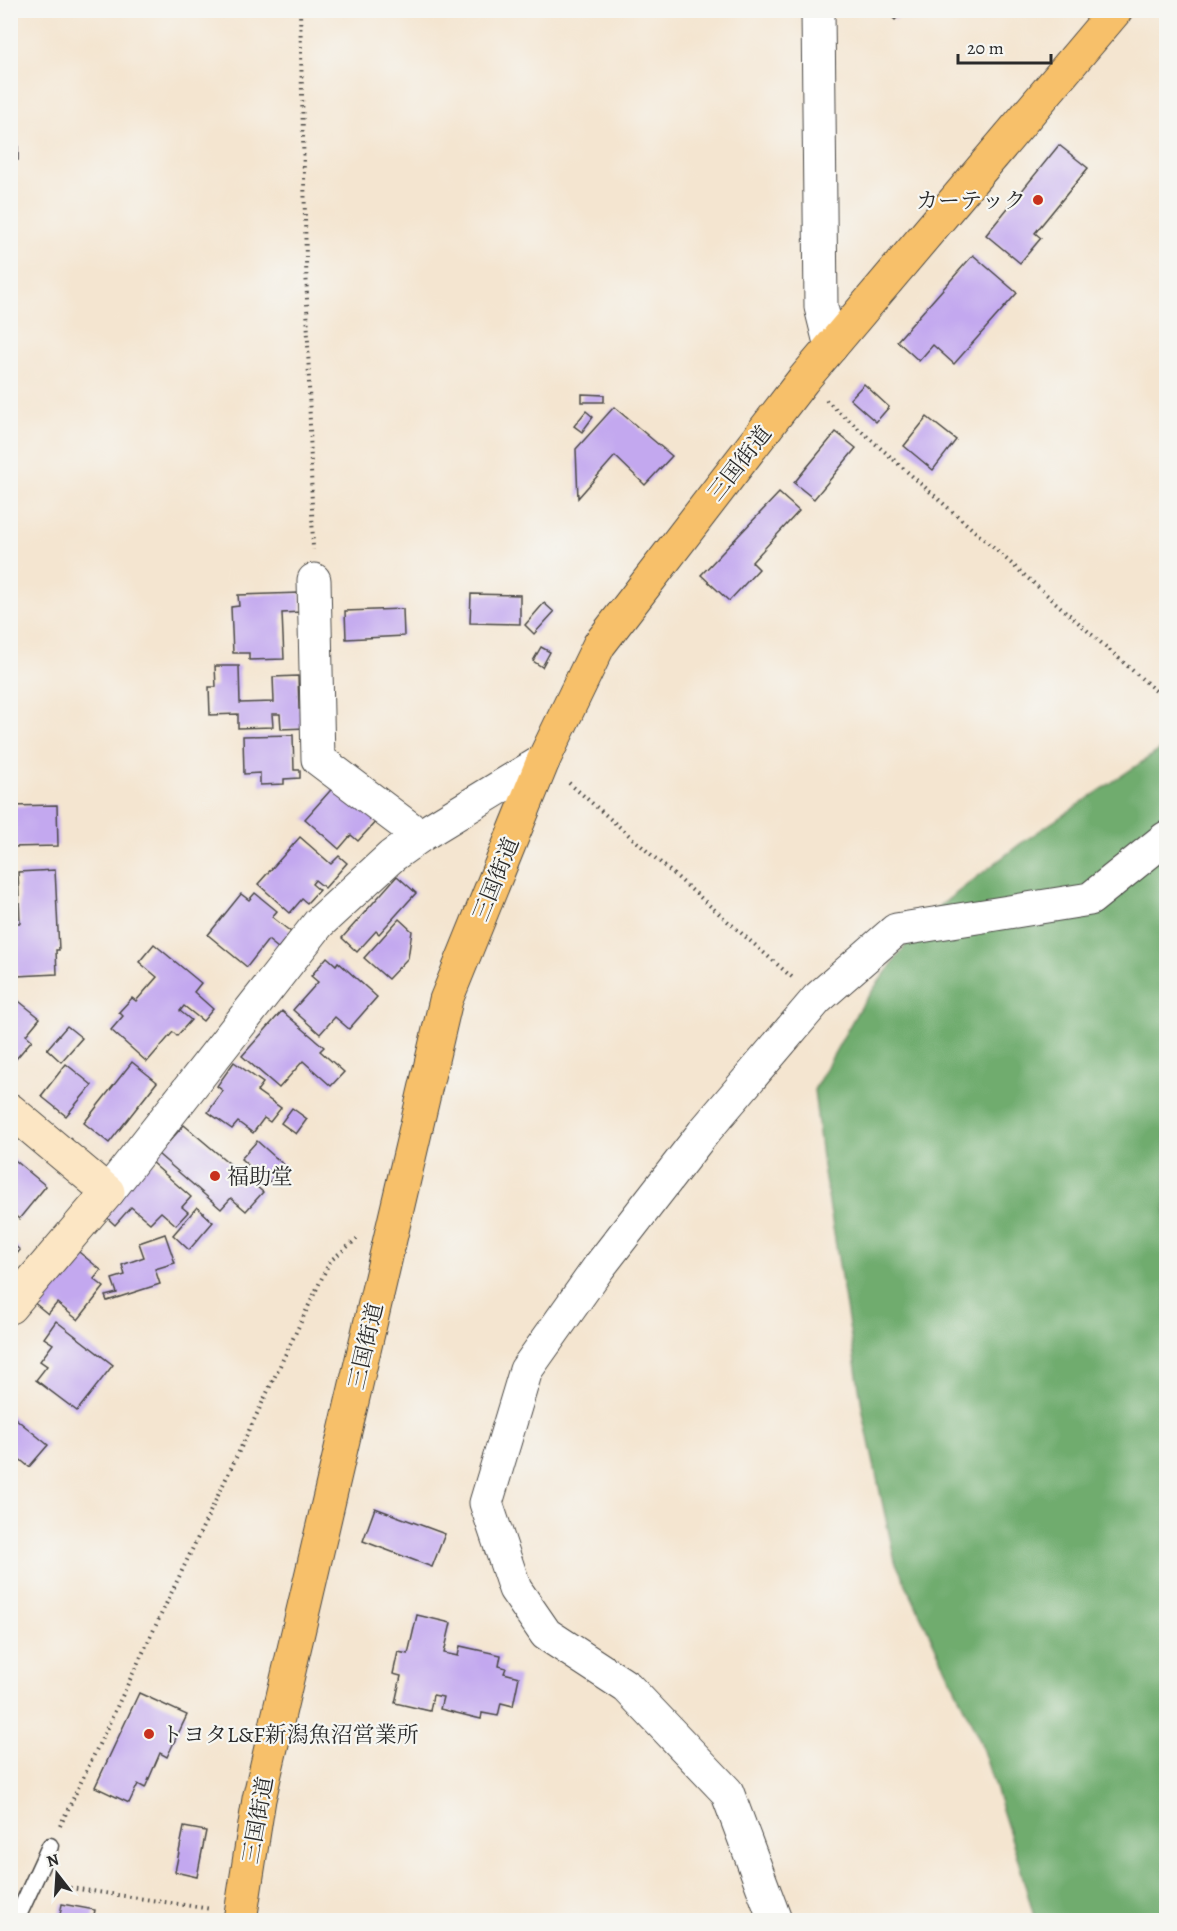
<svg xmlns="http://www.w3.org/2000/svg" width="1177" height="1931" font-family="Alegreya,'Noto Serif JP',serif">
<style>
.forest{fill:#6fac6e;stroke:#4d6c4c;stroke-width:1.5}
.building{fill:#c3a8ef}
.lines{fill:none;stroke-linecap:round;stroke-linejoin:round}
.service-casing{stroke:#494744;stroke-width:19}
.minor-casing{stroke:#494744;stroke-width:35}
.tertiary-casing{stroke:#494744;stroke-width:35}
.secondary-casing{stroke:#494744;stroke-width:35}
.trunk-casing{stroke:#494744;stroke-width:35}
.path{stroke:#494744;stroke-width:4;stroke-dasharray:1.5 4.5;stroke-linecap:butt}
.service{stroke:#fff;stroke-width:16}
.minor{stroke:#fff;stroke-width:33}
.tertiary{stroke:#fff;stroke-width:33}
.secondary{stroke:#fce6c4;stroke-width:33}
.trunk{stroke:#f7c06b;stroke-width:33}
.poi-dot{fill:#c8321e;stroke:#f6f6f2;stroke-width:2}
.labels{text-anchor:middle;stroke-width:4.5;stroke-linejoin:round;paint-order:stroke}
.poi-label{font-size:22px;fill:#2b2b2b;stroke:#f6f6f2;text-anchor:start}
.street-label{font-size:22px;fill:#2b2b2b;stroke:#f6f6f2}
</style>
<rect width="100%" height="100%" fill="#f6f6f2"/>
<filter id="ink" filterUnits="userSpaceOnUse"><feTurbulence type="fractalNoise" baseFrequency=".0167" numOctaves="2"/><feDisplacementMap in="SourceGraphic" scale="12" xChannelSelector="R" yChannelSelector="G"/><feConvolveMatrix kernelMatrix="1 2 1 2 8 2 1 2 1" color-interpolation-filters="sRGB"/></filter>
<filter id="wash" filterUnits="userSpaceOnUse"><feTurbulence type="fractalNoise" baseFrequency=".008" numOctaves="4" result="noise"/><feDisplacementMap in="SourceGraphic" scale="24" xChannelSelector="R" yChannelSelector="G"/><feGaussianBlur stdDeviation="1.35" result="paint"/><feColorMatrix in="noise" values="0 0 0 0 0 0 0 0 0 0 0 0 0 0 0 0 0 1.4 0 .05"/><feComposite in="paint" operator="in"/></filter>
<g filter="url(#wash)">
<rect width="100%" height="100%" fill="#f4e5d0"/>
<!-- forest -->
<path class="forest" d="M1166 746V1920H1035L1016 1853 980 1741 895 1561 864 1418 823 1166 814 1090 859 1009 928 915 1020 844Z"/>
<g id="blocks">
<!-- building -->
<g class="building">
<rect x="10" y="10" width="6" height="17"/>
<path d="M885 10H904L895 20Z"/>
<path d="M10 140H18V160L10 161Z"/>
<path d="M1059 145 1088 168 1035 233 1041 238 1020 263 986 235Z"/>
<path d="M973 255 1017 293 954 364 933 345 919 361 897 341Z"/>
<path d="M864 384 889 407 876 422 850 399Z"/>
<path d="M582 394 604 395V402H582Z"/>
<path d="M614 407 672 456 645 485 615 456 578 498 576 449Z"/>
<path d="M586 411 593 417 582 432 574 426Z"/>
<path d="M927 417 956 440 933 470 904 446Z"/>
<path d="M836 432 856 448 814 499 794 483Z"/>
<path d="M779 493 799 511 752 562 759 569 729 601 701 575Z"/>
<path d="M300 593 301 612 282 613 284 659 249 660V653H233L231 607 239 606 238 595Z"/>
<path d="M471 594 520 595V624L470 623Z"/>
<path d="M544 603 554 612 534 634 525 625Z"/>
<path d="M403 609 404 636 346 639 345 611Z"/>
<path d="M541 647 550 652 542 667 533 661Z"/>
<path d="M215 666H239L240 703 274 702 273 677 298 676 299 709H305L306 728 281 729 280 714H272L273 727 238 728V714L210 715 209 687H216Z"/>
<path d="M293 735 294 770H300V778L284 779V784L260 785V773L244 774 243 736Z"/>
<path d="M337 783 378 819 358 841 351 835 339 849 305 819Z"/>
<path d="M57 805 58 846 10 847V806Z"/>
<path d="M300 837 331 864 339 856 347 863 325 888 315 880 312 884 319 890 307 903 302 899 290 913 258 884Z"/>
<path d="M55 870 59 950H56L57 974 17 976 15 947H11L10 923H20L18 872Z"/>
<path d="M397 876 416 893 379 934 376 931 357 952 342 938Z"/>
<path d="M255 893 277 911 272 917 291 932 278 948 268 940 247 967 208 935 241 894 249 900Z"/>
<path d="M399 919 412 931 408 958 388 979 364 958Z"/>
<path d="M154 944 201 983 194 992 213 1009 203 1021 184 1006 180 1011 191 1020 177 1036 173 1032 147 1062 111 1030 123 1016 119 1012 132 998 136 1001 157 977 139 962Z"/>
<path d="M327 957 336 965 338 962 377 997 349 1029 335 1017 320 1034 293 1010 318 982 311 976Z"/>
<path d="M10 994 40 1018 26 1035 32 1040 10 1066Z"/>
<path d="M282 1011 324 1047 320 1051 344 1072 331 1086 303 1061 279 1088 242 1056Z"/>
<path d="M67 1026 82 1038 61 1062 47 1049Z"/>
<path d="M132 1062 157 1082 109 1143 84 1123Z"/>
<path d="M234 1062 263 1083 257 1091 281 1108 270 1122 264 1118 253 1133 238 1122 232 1129 208 1112 223 1091 217 1086Z"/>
<path d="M66 1064 92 1085 66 1116 41 1096Z"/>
<path d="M292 1108 307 1119 296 1134 281 1123Z"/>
<path d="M184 1125 263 1192 246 1211 231 1198 221 1209 158 1154Z"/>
<path d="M257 1141 284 1165 268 1183 241 1159Z"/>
<path d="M10 1156 46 1186 19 1219 10 1211Z"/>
<path d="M150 1161 191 1197 182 1207 188 1212 176 1225 161 1212 150 1223 131 1207 115 1225 103 1214Z"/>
<path d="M197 1207 213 1222 189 1250 173 1235Z"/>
<path d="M165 1234 175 1263 155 1269 160 1284 107 1301 105 1296 117 1293 112 1279 125 1275 122 1265 144 1257 139 1243Z"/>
<path d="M10 1242 20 1250 10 1262Z"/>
<path d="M74 1248 101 1270 94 1279 104 1287 78 1320 57 1303 48 1314 32 1301Z"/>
<path d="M56 1321 113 1365 77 1411 36 1380 47 1366 40 1361 53 1344 44 1338Z"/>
<path d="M10 1414 48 1445 29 1467 10 1451Z"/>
<path d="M375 1508 445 1534 432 1567 363 1541Z"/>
<path d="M417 1615 451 1623 444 1653 458 1656 460 1646 501 1655 499 1666 506 1668 504 1673 519 1677 513 1706 501 1703 498 1716 482 1713 481 1719 440 1709 443 1697 433 1695 430 1711 395 1703 401 1676 393 1674 398 1652 408 1654Z"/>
<path d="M139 1693 187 1715 167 1757 160 1753 145 1788 138 1784 129 1803 95 1787Z"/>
<path d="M184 1827 206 1831 197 1877 175 1872Z"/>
<path d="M62 1904 95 1910 93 1920H59Z"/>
</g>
</g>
</g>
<g filter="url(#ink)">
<use href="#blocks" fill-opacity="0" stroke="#494744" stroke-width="1.5"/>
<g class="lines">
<!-- service casing -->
<g class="service-casing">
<path id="service" d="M16 1920 50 1846"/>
</g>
<!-- minor casing -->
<g class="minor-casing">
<g id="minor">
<path d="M818 10 821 307 831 347"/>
<path d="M314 580 318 759 420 836"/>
<path d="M775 1920 727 1792 627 1687 546 1634 515 1589 486 1503 526 1370 599 1267 703 1133 817 999 896 930 1090 899 1166 838"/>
</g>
</g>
<!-- tertiary casing -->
<g class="tertiary-casing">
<path id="tertiary" d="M108 1192 319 923 392 856 420 836 543 761"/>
</g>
<!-- secondary casing -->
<g class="secondary-casing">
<path id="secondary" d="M10 1110 108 1192 10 1307"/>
</g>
<!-- trunk casing -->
<g class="trunk-casing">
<path id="trunk" d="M240 1920 259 1799 446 1000 543 761 599 645 803 380 1116 10"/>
</g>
<!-- path -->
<g class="path">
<path d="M300 10 313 550"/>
<path d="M826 400 1166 700"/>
<path d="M569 783 794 979"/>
<path d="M60 1826 330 1261 357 1239"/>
<path d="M58 1886 211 1909"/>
<path d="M272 1918 295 1920"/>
</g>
<!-- service -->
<use href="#service" class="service"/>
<!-- minor -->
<use href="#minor" class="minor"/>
<!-- tertiary -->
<use href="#tertiary" class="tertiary"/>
<!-- secondary -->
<use href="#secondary" class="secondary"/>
<!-- trunk -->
<use href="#trunk" class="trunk"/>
</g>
</g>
<!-- markers -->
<g class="poi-dot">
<circle cx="1038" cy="200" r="6"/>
<circle cx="215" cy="1176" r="6"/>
<circle cx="149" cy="1734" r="6"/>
</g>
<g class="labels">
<!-- poi labels -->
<g class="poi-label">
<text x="1026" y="208" text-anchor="end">カーテック</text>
<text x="227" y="1184">福助堂</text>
<text x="161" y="1742">トヨタL&amp;F新潟魚沼営業所</text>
</g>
<!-- street labels -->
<g class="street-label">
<text transform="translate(739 463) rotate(-52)" y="8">三国街道</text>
<text transform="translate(495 879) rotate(-68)" y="8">三国街道</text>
<text transform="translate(365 1346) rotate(-77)" y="8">三国街道</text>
<text transform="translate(257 1820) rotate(-80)" y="8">三国街道</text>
</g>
</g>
<!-- margin -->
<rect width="1177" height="1931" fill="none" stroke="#f6f6f2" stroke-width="36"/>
<!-- north arrow -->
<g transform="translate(57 1874) rotate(343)" stroke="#f6f6f2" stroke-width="4.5" paint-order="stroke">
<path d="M0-4.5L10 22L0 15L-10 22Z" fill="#2b2b2b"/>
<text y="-9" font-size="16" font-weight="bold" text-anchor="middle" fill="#2b2b2b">N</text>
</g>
<!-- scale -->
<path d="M958 54v9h93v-9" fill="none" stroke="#2b2b2b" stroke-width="3"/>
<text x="967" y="54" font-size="18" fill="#2b2b2b" stroke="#f6f6f2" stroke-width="4.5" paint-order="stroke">20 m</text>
</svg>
